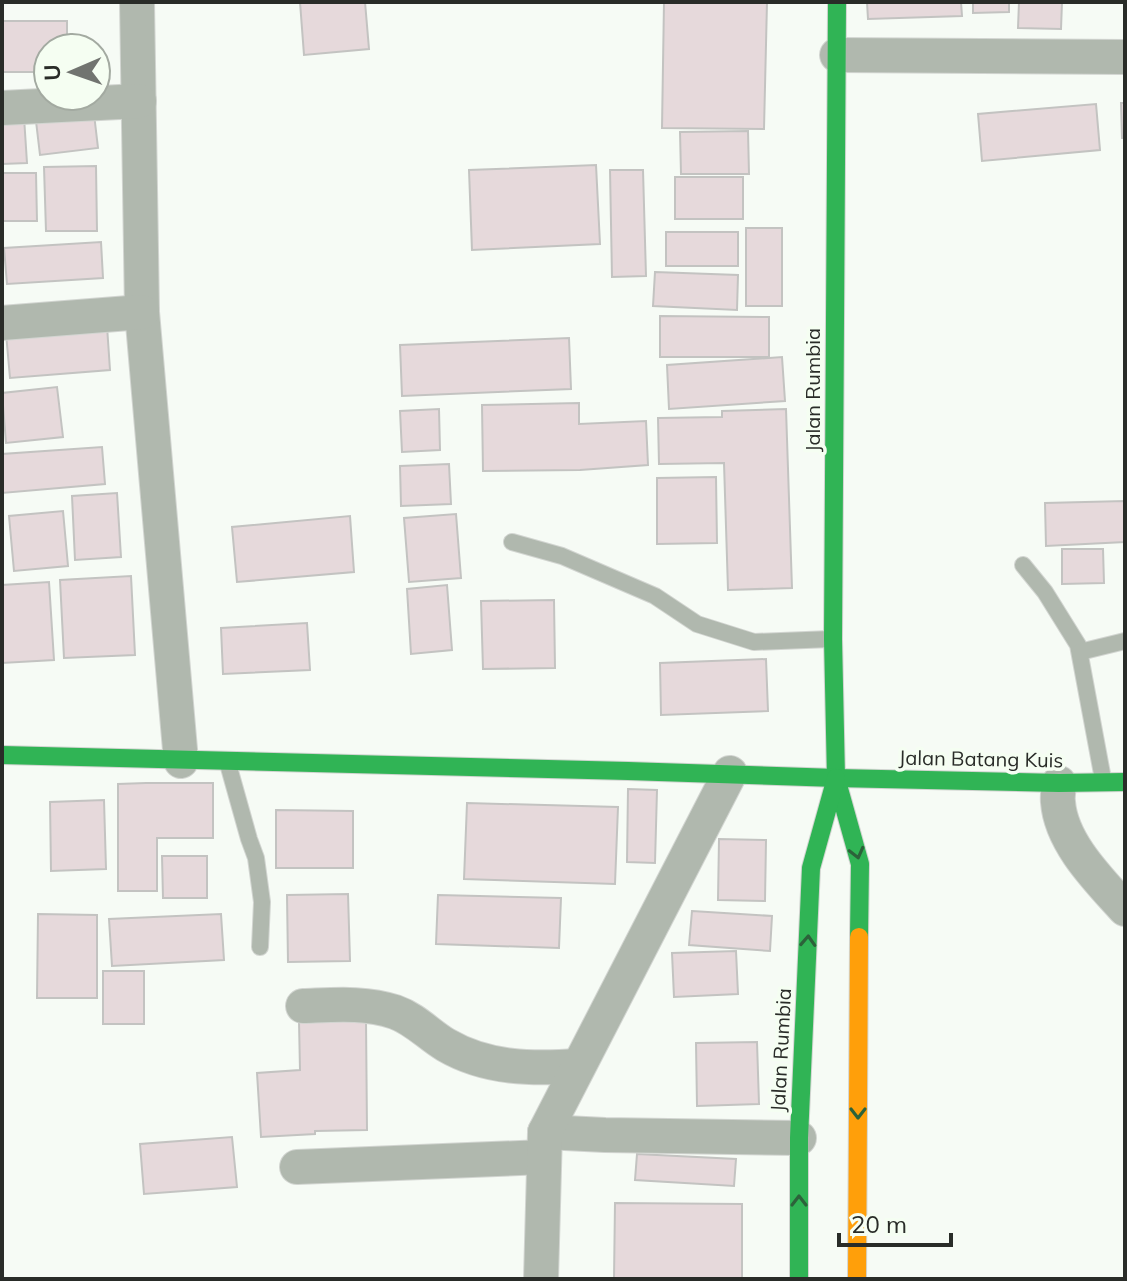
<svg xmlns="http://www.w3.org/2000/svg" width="1127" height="1281" font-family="Mulish,sans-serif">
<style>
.building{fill:#e6d9db;stroke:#c3c3c1;stroke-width:2}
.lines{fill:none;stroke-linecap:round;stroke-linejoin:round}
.lane-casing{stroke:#d2d5d1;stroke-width:18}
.street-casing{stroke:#d2d5d1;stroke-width:36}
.fast-casing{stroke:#d2d5d1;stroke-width:20}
.slow-casing{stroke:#d2d5d1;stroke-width:20}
.lane{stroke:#b0b8ae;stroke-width:16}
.street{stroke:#b0b8ae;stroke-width:34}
.fast{stroke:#30b455;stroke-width:18}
.slow{stroke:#ff9f0a;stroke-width:18}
.oneway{stroke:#2c623a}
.labels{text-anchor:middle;stroke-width:7;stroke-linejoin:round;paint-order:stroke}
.street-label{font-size:20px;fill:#292c28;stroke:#f5fef2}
</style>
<rect width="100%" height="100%" fill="#f6fbf5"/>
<!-- building -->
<g class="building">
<path d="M300 2H365L369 49 304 55Z"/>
<path d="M664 2H767L764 129 662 128Z"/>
<path d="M867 2H961L962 16 868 19Z"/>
<path d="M973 2H1009V12L973 13Z"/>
<path d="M1019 2H1062L1061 29 1018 28Z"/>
<path d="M2 21H67V48H48V72H2Z"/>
<path d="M1121 103H1125V138H1122Z"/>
<path d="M1096 104 1100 150 982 161 978 114Z"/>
<path d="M94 114 98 148 40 155 36 121Z"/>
<path d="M2 117H24L27 163 2 164Z"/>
<path d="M748 131 749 174H681L680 132Z"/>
<path d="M596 165 600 244 472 250 469 170Z"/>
<path d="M96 166 97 231H46L44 167Z"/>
<path d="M610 170H643L646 276 612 277Z"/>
<path d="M2 173H36L37 221H2Z"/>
<rect x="675" y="177" width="68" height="42"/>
<rect x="746" y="228" width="36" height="78"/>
<rect x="666" y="232" width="72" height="34"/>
<path d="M101 242 103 278 7 284 4 248Z"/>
<path d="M655 272 738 275 737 310 653 306Z"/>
<path d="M660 316 769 317V357H660Z"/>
<path d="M107 326 110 370 10 378 6 333Z"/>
<path d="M569 338 571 389 402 396 400 345Z"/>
<path d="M782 357 785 401 669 409 667 365Z"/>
<path d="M57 387 63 437 6 443 2 393Z"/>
<path d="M579 403V424L646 421 648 465 580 470 483 471 482 405Z"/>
<path d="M439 409 440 450 402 452 400 411Z"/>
<path d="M786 409 792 588 728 590 724 463 659 464 658 418 722 417V411Z"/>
<path d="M102 447 105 484 2 493V454Z"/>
<path d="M449 464 451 504 401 506 400 466Z"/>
<path d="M716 477 717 543 657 544V478Z"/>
<path d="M117 493 121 557 75 560 72 496Z"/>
<path d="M1125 501V542L1046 546 1045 503Z"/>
<path d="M63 511 68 566 14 571 9 516Z"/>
<path d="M456 514 461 578 409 582 404 518Z"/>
<path d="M350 516 354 572 237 582 232 527Z"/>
<path d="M1062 549H1103L1104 583 1062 584Z"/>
<path d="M131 576 135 655 64 658 60 580Z"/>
<path d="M49 582 54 660 2 663V585Z"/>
<path d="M447 585 452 650 411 654 407 589Z"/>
<path d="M554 600 555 668 483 669 481 601Z"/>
<path d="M307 623 310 670 223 674 221 628Z"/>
<path d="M766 659 768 711 661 715 660 663Z"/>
<path d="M146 783H213V838H157V891H118V784Z"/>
<path d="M628 789 657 790 655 863 627 862Z"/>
<path d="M104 800 106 869 51 871 50 802Z"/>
<path d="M467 803 618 807 615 884 464 879Z"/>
<path d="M276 810 353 811V868H276Z"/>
<path d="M719 839 766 840 765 901 718 900Z"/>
<path d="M162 856H207V898H163Z"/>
<path d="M348 894 350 961 288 962 287 895Z"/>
<path d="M438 895 561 898 559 948 436 944Z"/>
<path d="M692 911 772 916 770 951 689 945Z"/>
<path d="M38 914 97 915V998H37Z"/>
<path d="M221 914 224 960 112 966 109 919Z"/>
<path d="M736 951 738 994 674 997 672 953Z"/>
<rect x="103" y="971" width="41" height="53"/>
<path d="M366 1020 367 1130 315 1131V1134L261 1137 257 1073 300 1070 299 1021Z"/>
<path d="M757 1042 759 1104 697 1106 696 1043Z"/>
<path d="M232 1137 237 1187 144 1194 140 1144Z"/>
<path d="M637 1154 736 1159 734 1186 635 1180Z"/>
<path d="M615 1203 742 1204V1279H614Z"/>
</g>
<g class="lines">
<!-- lane casing -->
<g class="lane-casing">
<g id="lane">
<path d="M512 542 562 556 655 596 697 624 754 642 831 639"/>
<path d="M1023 565 1045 592 1078 645 1103 779"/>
<path d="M1080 652 1125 641"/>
<path d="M228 764 249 839 256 858 262 902 260 947"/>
</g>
</g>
<!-- street casing -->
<g class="street-casing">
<g id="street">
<path d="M137 2 142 312 181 761"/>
<path d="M837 55 1125 57"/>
<path d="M2 108 139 101"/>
<path d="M2 323 142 312"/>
<path d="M1059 783C1059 789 1057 796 1058 802 1061 843 1099 880 1125 909"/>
<path d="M303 1006C334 1005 365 1002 395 1012 415 1019 429 1035 446 1045 487 1069 533 1069 578 1066"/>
<path d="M545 1132 605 1135 799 1138"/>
<path d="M297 1167 544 1157"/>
<path d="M541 1279 545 1132 730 773"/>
</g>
</g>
<!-- fast casing -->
<g class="fast-casing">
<g id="fast">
<path d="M837 2 833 639 836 778 860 864 859 937"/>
<path d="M2 755 628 771 836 778"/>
<path d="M836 778 1059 783 1125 782"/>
<path d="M799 1279V1138L811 868 836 778"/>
</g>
</g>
<!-- slow casing -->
<g class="slow-casing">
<path id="slow" d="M857 1279 859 937"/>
</g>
<!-- lane -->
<use href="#lane" class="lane"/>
<!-- street -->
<use href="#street" class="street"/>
<!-- fast -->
<use href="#fast" class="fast"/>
<!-- slow -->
<use href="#slow" class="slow"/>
</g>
<!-- one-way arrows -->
<defs><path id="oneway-chevron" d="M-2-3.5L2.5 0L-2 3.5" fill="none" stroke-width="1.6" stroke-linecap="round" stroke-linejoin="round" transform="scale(2)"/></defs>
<g class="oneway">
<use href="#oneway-chevron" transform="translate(857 853) rotate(76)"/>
<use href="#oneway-chevron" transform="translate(808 941) rotate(-87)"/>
<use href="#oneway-chevron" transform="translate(858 1113) rotate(90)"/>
<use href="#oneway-chevron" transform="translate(799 1201) rotate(-90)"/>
</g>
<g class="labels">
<!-- street labels -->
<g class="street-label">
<text transform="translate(813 390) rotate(-90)" y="7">Jalan Rumbia</text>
<text transform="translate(981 759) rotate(1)" y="7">Jalan Batang Kuis</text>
<text transform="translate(781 1050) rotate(-87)" y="7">Jalan Rumbia</text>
</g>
</g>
<!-- border -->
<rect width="1127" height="1281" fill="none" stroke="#292c28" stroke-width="8"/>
<!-- north arrow -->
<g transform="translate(72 72) rotate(268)"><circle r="38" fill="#f5fef2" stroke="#a3aaa1" stroke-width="2"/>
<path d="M0-6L14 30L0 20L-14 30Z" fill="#717470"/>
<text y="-12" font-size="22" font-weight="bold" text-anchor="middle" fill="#292c28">U</text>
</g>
<!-- scale -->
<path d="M839 1233v12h112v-12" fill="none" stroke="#292c28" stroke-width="4"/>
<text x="851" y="1233" font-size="24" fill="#292c28" stroke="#f5fef2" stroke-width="6" paint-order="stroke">20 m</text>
</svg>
